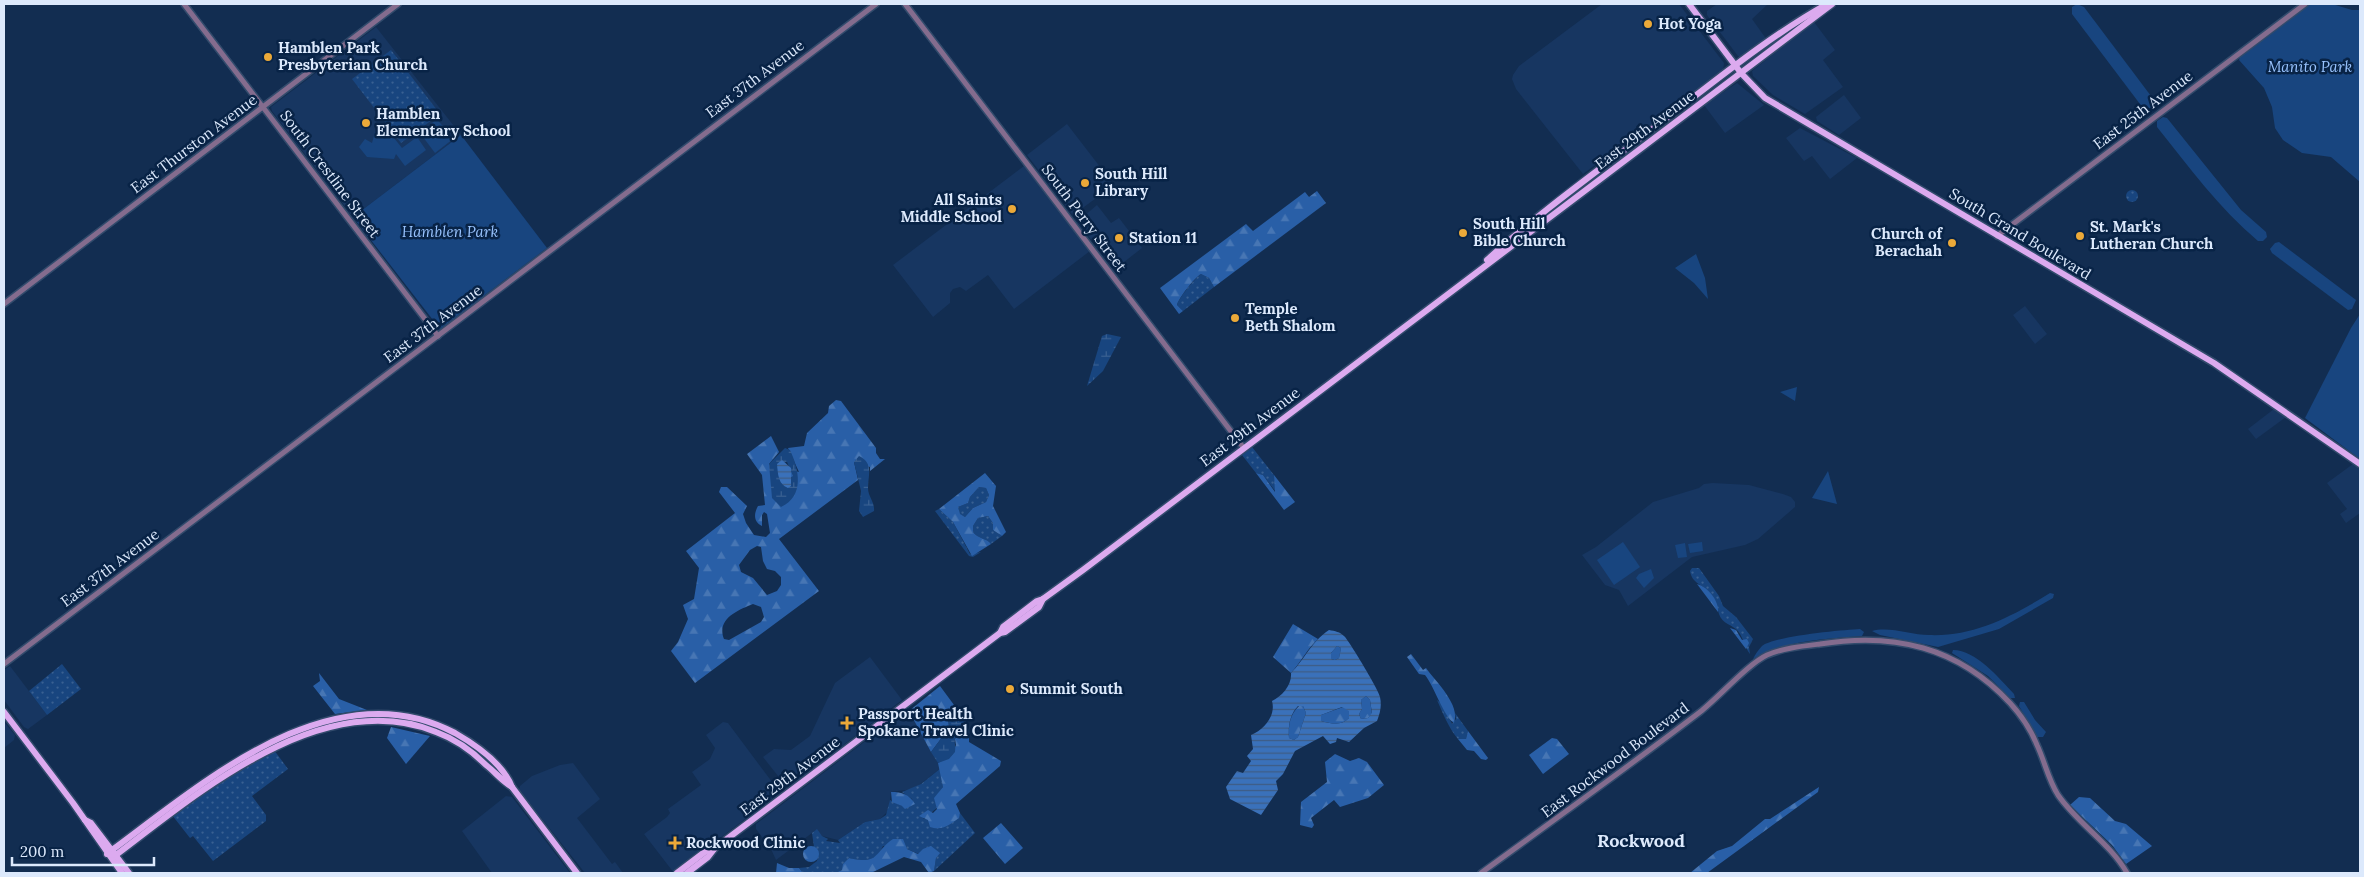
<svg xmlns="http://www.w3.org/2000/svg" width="2364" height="877" font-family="Lora,serif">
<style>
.built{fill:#173661}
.grass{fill:url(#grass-dots)}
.forest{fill:url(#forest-firs);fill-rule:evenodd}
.wetland{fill:url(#wetland-marsh);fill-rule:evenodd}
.park{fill:#18457f}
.water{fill:url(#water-rules);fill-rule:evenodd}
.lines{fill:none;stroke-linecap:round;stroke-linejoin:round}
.minor-casing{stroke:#324b6c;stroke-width:8}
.major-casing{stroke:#324b6c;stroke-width:9}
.minor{stroke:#846c8e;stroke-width:5}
.major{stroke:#dcaaef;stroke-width:6}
.poi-dot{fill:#eba939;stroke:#082346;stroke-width:2}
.labels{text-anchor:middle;stroke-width:5;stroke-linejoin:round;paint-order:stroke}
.poi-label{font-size:15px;font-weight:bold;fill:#dce9fc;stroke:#082346;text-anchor:start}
.park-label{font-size:15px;font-style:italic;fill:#98c3fe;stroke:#082346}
.street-label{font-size:15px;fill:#dce9fc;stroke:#082346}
.quarter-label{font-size:18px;font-weight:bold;fill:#dce9fc;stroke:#082346}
</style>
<defs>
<pattern id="grass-dots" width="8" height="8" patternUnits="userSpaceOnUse" patternTransform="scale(1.25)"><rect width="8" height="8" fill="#18457f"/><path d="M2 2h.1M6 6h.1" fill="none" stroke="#396092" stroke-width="1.8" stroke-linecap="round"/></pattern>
<pattern id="forest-firs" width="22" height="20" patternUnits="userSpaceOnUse" patternTransform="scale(1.25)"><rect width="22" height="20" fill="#295fa7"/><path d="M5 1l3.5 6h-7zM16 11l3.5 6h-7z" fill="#4776b4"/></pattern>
<pattern id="wetland-marsh" width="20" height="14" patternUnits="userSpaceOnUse" patternTransform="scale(1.25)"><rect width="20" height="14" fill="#18457f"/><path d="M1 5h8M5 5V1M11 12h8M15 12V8" fill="none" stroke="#396092"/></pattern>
<pattern id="water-rules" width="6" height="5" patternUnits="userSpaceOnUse" patternTransform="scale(1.25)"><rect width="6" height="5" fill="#3a71ba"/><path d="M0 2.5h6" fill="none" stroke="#3e5c83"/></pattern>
</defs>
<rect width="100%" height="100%" fill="#122d51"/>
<!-- built -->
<g class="built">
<path d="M1602 4H1679L1724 63 1723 71 1583 174 1516 89 1512 79 1513 75 1519 66Z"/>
<path d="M1717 4H1768L1752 19 1767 40 1742 58 1738 56 1707 15V11Z"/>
<path d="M1814 22 1835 50 1823 60 1843 87 1805 114 1773 95 1753 76 1752 71Z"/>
<path d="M376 27 461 135 353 217 272 111 271 107Z"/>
<path d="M1737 83 1764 105 1725 133 1704 105Z"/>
<path d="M1844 95 1861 118 1839 135 1817 121 1816 117Z"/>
<path d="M1067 124 1114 185 1073 215 1027 155Z"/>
<path d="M1800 128 1857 158 1830 179 1812 156 1804 161 1786 138Z"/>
<path d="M1024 166 1090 251 1014 309 988 275 966 291 960 287 953 289 950 293V303L933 317 893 265Z"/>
<path d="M1097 205 1111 223 1119 218 1142 248 1115 269 1077 222Z"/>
<path d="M2025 306 2047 334 2035 344 2013 315Z"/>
<path d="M2274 409 2286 417 2256 439 2248 429Z"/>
<path d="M2353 464 2360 469V513L2346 523 2340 514 2347 509 2327 483Z"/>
<path d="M1713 483 1749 485 1783 494 1791 497 1795 502V507L1758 539 1745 545 1692 557 1628 606 1619 590 1605 585 1582 555 1596 547 1653 502 1699 488 1704 484Z"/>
<path d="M870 657 902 700 790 786H786L763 757 774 749 791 750 810 736 835 683Z"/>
<path d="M10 666 47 715 28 729 24 727 4 700V670Z"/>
<path d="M909 708V711L941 768 914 789 891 792 889 810 880 819 865 822 838 840 822 836 816 830 776 860 771 849 756 829V824Z"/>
<path d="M4 722 15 735 14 740 4 748Z"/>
<path d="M723 722 728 723 778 790V794L674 873 644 834 667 817 670 813 668 809 701 785 692 772 710 759 715 748 706 735Z"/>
<path d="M573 763 600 799 577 818 612 864 615 862 623 873H585L519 790 520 786 532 776 560 765Z"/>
<path d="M506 796 512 797 570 873H492L462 831Z"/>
</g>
<!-- grass -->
<g class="grass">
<path d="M391 50 440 114 401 143 352 79Z"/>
<circle cx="2132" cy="196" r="6"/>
<path d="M1201 274 1209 278 1214 287 1183 311 1177 305C1178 299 1195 278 1201 274Z"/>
<path d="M1252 447 1274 475 1276 492 1263 475 1256 473 1242 455Z"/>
<path d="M979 487 986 488 989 495 986 502 973 508 965 517 959 514 958 507 968 503 970 497Z"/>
<path d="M939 509 953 522 970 554 981 552 973 557 969 556 935 511Z"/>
<path d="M988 516 993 523V530L1002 536 991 544C987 538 978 539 973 532V526L978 518Z"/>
<path d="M1692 568H1699L1719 596 1723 606 1736 617 1753 639 1749 647 1750 654C1745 648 1744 639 1738 631 1733 625 1722 624 1719 614 1717 608 1715 599 1710 593 1703 584 1692 584 1690 571Z"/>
<path d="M62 664 81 689 47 715 29 691Z"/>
<path d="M1437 700 1443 705 1452 724 1456 719 1455 713 1468 731 1466 739H1458C1448 727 1443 713 1437 700Z"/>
<path d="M274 750 288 769 252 796 266 815V821L213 861 193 836 190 838 172 815 221 780Z"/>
<path d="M941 768 943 787 935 798 937 808 923 819 958 818 960 813 975 833 934 871 936 858 939 853 919 854 907 849 883 846C876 862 865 862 849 858L842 870 835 873H803L799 868 809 867 817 861 818 851 814 847 812 833 817 829 822 836 828 839 826 841 840 843 838 840 865 822 880 819 886 815 890 800 902 806 914 805 912 799 902 792 921 784Z"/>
</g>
<!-- forest -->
<g class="forest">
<path d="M1317 191 1326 203 1214 287 1209 278 1201 274C1195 277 1178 299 1177 305L1183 311 1179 314 1160 288 1246 224 1253 231 1305 192 1309 197Z"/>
<path d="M836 400 841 401 876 448V453L880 459H885L870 471V467L854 462 858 480 779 539 819 591 695 683 671 651 678 642 688 619 683 605 694 599 699 568 686 551 735 513 719 492 721 487H727L747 506 743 514 746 523 754 535 766 537 770 533 767 514 764 512 762 515V526C753 522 754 513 758 506L765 505 762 475 747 454 771 436 779 452 769 464 799 472 788 448 804 446 807 433 828 413 829 406ZM757 546 761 547 763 561 767 569 775 571 781 577V585L777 591 767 595 753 578 741 572 739 565 750 550ZM753 604 761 607 764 617 761 622 729 640 724 639C716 619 738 610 753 604Z"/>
<path d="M985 473 996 486 993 506 1006 532 1002 536 993 530V523L988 516 978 518 973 526V532C978 539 987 538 991 544L972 556 953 522 939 509ZM979 487 986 488 989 495 986 502 973 508 965 517 960 514 958 507 968 503 970 497Z"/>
<path d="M1256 473 1263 475 1275 492 1274 475 1295 502 1284 510Z"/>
<path d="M1697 584C1708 587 1719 601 1718 612Z"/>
<path d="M1293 624 1318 639C1307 649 1301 662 1291 673L1273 657Z"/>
<path d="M1730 628 1736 630 1742 640 1747 639 1749 643 1746 649Z"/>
<path d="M1337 646 1341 648 1339 658 1335 660 1331 659V653Z"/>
<path d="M1411 654 1423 670 1426 668C1436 682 1461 705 1454 723 1444 717 1434 686 1425 675L1419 674 1407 657Z"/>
<path d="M319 673 339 699 367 710 335 714 313 686 320 681Z"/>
<path d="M940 686 957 709 952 710 948 716 949 728 931 752 909 711Z"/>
<path d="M1366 696 1370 700 1372 714 1368 718 1361 719 1359 714 1362 709 1361 700Z"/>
<path d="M1299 706H1303L1306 713 1298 737 1294 740 1289 738C1288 726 1290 714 1299 706Z"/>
<path d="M1343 707 1349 710V718C1341 726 1332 724 1321 721V715Z"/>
<path d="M964 718 969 730V742L1001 761 1000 766 956 804 960 813 959 818C949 825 942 831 930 827L928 820 919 816 928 810 933 813 937 809 934 798 943 787 938 763 952 755 956 745 955 739 965 724Z"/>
<path d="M391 727 430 736 406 764 387 738Z"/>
<path d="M1468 731 1488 758 1486 760 1481 759 1474 751 1467 750 1458 739H1466Z"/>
<path d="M1552 738 1557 739 1569 754 1543 774 1529 755Z"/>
<path d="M1335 754 1350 761 1359 758 1367 762 1384 785 1368 798 1340 807 1334 800 1311 818 1314 825 1312 828 1300 825 1301 802 1327 782 1325 762Z"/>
<path d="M1819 787 1818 792 1707 873H1690L1717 851 1732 846 1765 819H1770Z"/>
<path d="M891 792C902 792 909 794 915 804L905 809 902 806 892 802Z"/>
<path d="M2079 797 2090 798 2115 821 2126 824 2152 846 2126 864 2112 845 2070 805Z"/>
<path d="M1001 823 1023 848 1005 864 983 838Z"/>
<path d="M893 839H903L907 849 918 854 923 849 931 846 940 853 936 858 934 871 929 873 921 862 904 857 871 873H835L842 870 843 864 849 858C880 865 873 853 893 839Z"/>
<circle cx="811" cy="854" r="8"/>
<path d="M777 863 789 868H799L803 873H776Z"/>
</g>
<!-- wetland -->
<g class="wetland">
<path d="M1107 334 1121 337 1103 371 1087 386 1102 336Z"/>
<path d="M785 448 790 450C799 469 805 496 781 507L772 498 769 464ZM787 462 793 476 781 483 777 464Z"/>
<path d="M859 456C874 463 868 475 868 488 868 497 875 502 874 511L863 517 859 511 861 491 854 462Z"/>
<path d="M957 709C974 732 956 725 955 739 954 743 956 747 955 752L949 759 938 763 931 752 949 728V712Z"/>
</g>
<!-- park -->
<g class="park">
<path d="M2077 4 2084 7 2157 104 2154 111 2146 112 2072 14V7Z"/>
<path d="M2310 4H2332L2352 10H2360V182L2331 157 2302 153 2283 140 2275 128 2272 107 2264 88 2239 60 2240 57Z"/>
<path d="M2163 117 2167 118 2241 210 2266 232 2267 237 2263 241H2258C2219 208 2189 167 2157 127V121Z"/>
<path d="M437 119 453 139 435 153 420 133Z"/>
<path d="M375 132 390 133 402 148 417 137 426 150 405 166 396 154 394 159 367 157 359 147 365 139 372 143Z"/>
<path d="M461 135 547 248 440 329 353 217Z"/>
<path d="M2279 242 2356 300 2352 309 2348 310 2272 253 2270 249 2275 243Z"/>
<path d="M1696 254 1705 278 1708 299 1694 283 1675 268Z"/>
<path d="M2360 314V459L2305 418 2351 328Z"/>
<path d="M1797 387 1795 401 1780 392Z"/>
<path d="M1828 471 1837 504 1812 498Z"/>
<path d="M1623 542 1640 567 1614 585 1597 560Z"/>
<path d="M1702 542 1703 551 1690 553 1688 544Z"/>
<path d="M1685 543 1687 557 1678 558 1675 545Z"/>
<path d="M1651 569 1654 578 1644 588 1636 578 1639 574Z"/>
<path d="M2050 593 2054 594 2053 598 1999 629 1938 647 1880 635 1872 631C1889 626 1911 635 1929 635 1973 637 2013 616 2050 593Z"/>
<path d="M1860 629 1864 632 1862 636C1827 639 1783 640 1753 659 1755 655 1758 650 1762 646 1775 636 1842 630 1860 629Z"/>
<path d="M1953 650C1976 650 1999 678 2014 694L2015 698H2010L1988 676 1952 653Z"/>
<path d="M2020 702H2024L2035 720 2046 732 2043 737H2037L2019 706Z"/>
</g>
<!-- water -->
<g class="water">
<path d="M782 460 791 468V486L788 488C778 484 778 474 777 464Z"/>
<path d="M1329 630C1335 631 1340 632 1344 636 1348 639 1380 692 1380 697 1382 706 1380 713 1377 721L1364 728 1349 742 1337 738 1336 742 1330 744 1323 736 1295 751 1283 774 1276 781 1278 790 1261 815 1230 799 1226 787 1237 771 1243 773 1251 761 1247 756 1253 749 1251 735C1265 729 1276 715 1272 701 1282 696 1292 685 1291 673 1305 659 1311 642 1329 630ZM1337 646 1341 648 1339 658 1335 660 1331 659V653ZM1366 696 1370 700 1372 713 1368 718 1361 719 1359 714 1362 709 1361 700ZM1298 706H1303L1306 713 1298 737 1294 740 1289 738C1288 726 1290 714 1298 706ZM1342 707 1349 711V718C1341 726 1332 724 1321 721V715Z"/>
</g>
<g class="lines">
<!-- minor casing -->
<g class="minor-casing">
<g id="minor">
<path d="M184 4 438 336"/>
<path d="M905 4 1243 447"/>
<path d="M1997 236 2305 4"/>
<path d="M4 304 398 4"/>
<path d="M4 664 876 4"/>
<path d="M1481 873C1554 820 1628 767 1700 712 1719 697 1748 664 1767 655 1783 648 1803 646 1820 644 1894 632 1958 647 2010 703 2021 715 2031 730 2037 745 2045 762 2048 779 2058 795 2078 824 2110 843 2127 873"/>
</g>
</g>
<!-- major casing -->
<g class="major-casing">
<g id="major">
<path d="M1689 4 1741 73 1765 98 2214 363 2360 464"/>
<path d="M1487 260C1541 211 1602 168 1660 123 1714 82 1768 37 1827 4"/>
<path d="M1000 633 1003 627 1037 601 1043 599 1083 570 1832 4"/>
<path d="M4 712 73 803 122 873"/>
<path d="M85 820 91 823 129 873"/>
<path d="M112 850C203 783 333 668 455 733 476 745 503 764 512 787L577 873"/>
<path d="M107 854 116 855C199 792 323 686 436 732 455 739 472 751 486 765 495 772 502 781 512 787"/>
<path d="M677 873 706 851 714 849"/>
<path d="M687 873 708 857 715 848 1000 633 1005 632 1039 607 1043 599"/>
</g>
</g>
<!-- minor -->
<use href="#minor" class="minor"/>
<!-- major -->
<use href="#major" class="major"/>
</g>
<!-- markers -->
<g class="poi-dot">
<circle cx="1648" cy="24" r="5"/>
<circle cx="268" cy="57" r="5"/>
<circle cx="366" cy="123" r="5"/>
<circle cx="1085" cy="183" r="5"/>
<circle cx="1012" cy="209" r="5"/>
<circle cx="1463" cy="233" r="5"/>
<circle cx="2080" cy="236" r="5"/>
<circle cx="1119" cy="238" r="5"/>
<circle cx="1952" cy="243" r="5"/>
<circle cx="1235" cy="318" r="5"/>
<circle cx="1010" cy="689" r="5"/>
<path d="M844.5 715.5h5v5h5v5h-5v5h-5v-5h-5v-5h5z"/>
<path d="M672.5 835.5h5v5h5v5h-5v5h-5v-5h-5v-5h5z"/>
</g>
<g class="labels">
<!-- poi labels -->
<g class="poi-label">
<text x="1658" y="29">Hot Yoga</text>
<text x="278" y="53">Hamblen Park<tspan x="278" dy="17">Presbyterian Church</tspan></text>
<text x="376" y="119">Hamblen<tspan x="376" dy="17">Elementary School</tspan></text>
<text x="1095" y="179">South Hill<tspan x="1095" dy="17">Library</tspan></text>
<text x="1002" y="205" text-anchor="end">All Saints<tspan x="1002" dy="17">Middle School</tspan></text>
<text x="1473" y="229">South Hill<tspan x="1473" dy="17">Bible Church</tspan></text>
<text x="2090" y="232">St. Mark's<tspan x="2090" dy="17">Lutheran Church</tspan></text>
<text x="1942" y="239" text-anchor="end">Church of<tspan x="1942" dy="17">Berachah</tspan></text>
<text x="1129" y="243">Station 11</text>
<text x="1245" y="314">Temple<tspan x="1245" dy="17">Beth Shalom</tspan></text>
<text x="1020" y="694">Summit South</text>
<text x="858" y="719">Passport Health<tspan x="858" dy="17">Spokane Travel Clinic</tspan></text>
<text x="686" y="848">Rockwood Clinic</text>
</g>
<!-- park labels -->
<g class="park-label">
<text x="2310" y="72">Manito Park</text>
<text x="450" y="237">Hamblen Park</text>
</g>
<!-- street labels -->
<g class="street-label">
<text transform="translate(755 79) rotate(-37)" y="5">East 37th Avenue</text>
<text transform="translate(2143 110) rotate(-37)" y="5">East 25th Avenue</text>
<text transform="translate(1645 130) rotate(-37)" y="5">East 29th Avenue</text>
<text transform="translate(194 144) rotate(-37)" y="5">East Thurston Avenue</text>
<text transform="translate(330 174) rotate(53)" y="5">South Crestline Street</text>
<text transform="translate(1084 218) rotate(53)" y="5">South Perry Street</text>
<text transform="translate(2020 234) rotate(31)" y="5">South Grand Boulevard</text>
<text transform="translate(433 324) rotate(-37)" y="5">East 37th Avenue</text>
<text transform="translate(1250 427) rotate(-37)" y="5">East 29th Avenue</text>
<text transform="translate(110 568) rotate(-37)" y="5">East 37th Avenue</text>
<text transform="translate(1615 760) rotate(-37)" y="5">East Rockwood Boulevard</text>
<text transform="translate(790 776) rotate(-37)" y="5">East 29th Avenue</text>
</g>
<!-- quarter labels -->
<g class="quarter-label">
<text x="1641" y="847">Rockwood</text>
</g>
</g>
<!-- border -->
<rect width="2364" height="877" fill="none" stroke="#dce9fc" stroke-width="10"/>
<!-- scale -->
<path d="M12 857v8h142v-8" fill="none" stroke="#dce9fc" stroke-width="2.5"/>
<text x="20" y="857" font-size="15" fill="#dce9fc" stroke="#082346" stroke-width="4" paint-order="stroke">200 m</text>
</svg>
